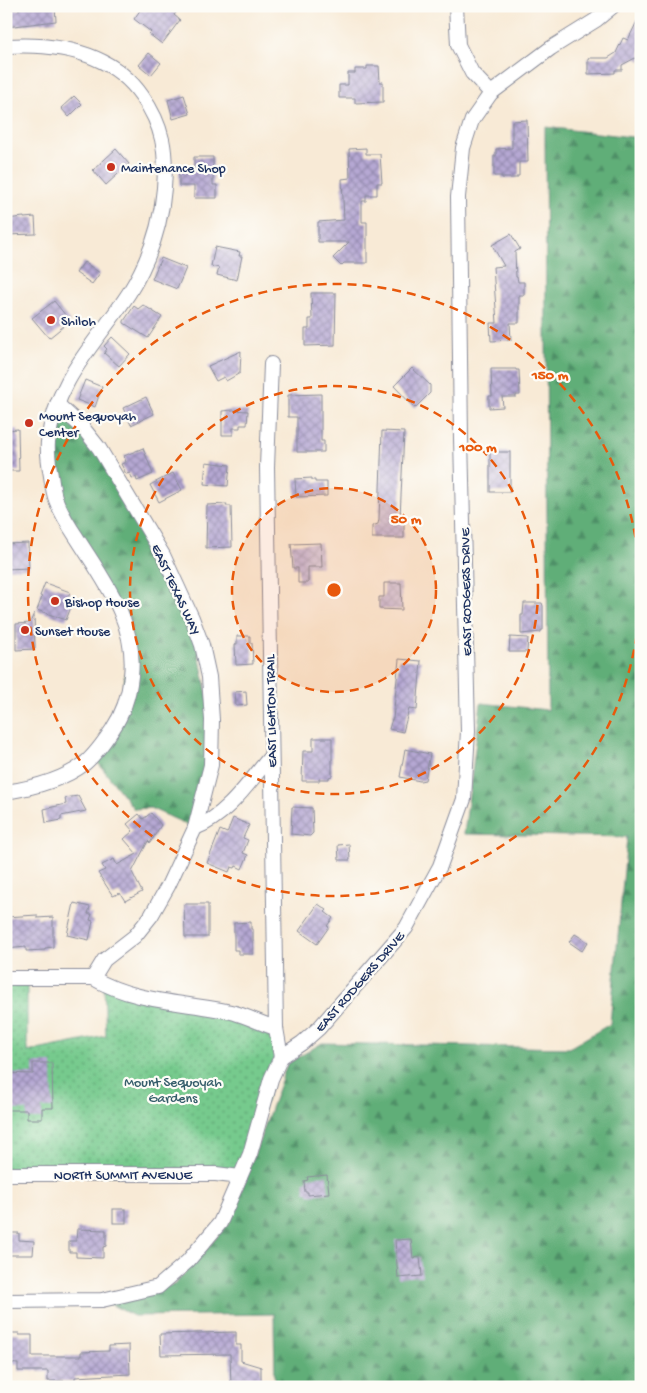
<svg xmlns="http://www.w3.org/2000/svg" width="647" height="1393" font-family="'Gochi Hand',sans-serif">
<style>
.forest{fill:url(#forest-firs);stroke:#3e6e6b}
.garden{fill:url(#garden-dots);stroke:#487c76}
.building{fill:url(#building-cross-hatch)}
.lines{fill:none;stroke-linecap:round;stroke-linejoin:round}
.minor-casing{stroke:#8a8c9a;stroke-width:16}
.minor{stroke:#fff;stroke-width:14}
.ring{fill:none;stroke:#e8590c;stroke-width:2.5;stroke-dasharray:9 6}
.poi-dot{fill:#c8321e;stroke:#fdfcf7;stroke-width:2}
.labels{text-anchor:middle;stroke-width:4.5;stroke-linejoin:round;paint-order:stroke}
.poi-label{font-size:14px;fill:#1b2f5e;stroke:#fdfcf7;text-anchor:start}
.street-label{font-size:14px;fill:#1b2f5e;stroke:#fdfcf7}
.park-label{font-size:14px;fill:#365e6c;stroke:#fdfcf7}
.centre{fill:#e8590c;stroke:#fdfcf7;stroke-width:2.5}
.ring-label{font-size:15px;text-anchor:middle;font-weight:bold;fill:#e8590c;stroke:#fdfcf7;stroke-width:4.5;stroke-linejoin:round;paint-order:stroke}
</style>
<defs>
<pattern id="forest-firs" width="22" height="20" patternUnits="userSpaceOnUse" patternTransform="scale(1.25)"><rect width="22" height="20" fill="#60ae78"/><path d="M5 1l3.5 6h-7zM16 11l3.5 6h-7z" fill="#4e8e66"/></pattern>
<pattern id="garden-dots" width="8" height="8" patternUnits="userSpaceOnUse" patternTransform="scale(1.25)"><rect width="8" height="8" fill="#76ca8d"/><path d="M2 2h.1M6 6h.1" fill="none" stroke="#60a476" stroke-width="1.8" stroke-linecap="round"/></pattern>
<pattern id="building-cross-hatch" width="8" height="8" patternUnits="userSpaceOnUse" patternTransform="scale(1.25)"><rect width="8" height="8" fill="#b6a8d3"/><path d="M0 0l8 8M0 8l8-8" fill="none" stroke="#9389ae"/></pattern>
</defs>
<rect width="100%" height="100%" fill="#fdfcf7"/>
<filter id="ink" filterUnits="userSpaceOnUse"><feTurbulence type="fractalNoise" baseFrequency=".02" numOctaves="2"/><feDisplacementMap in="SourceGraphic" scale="10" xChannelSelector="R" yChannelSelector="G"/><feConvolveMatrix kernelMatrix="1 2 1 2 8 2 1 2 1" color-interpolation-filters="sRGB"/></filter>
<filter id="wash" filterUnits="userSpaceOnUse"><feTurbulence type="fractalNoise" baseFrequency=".0096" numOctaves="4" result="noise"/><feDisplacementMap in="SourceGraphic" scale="20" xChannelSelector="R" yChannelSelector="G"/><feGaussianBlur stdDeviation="1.12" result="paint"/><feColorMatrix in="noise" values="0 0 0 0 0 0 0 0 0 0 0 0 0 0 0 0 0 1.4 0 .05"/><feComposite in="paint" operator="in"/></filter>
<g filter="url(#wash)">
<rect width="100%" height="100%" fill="#f8ead6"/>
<!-- forest -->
<g class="forest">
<path d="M545 127 641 138V1387H275L274 1314 134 1316 102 1300 174 1285 230 1222 287 1064 322 1043 569 1048 610 1024 627 837 464 834 481 703 548 710Z"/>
<path d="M57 404 86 431 192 618 212 720 195 828 150 808 134 809 92 755 119 720 130 640 68 524 48 461Z"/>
</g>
<!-- garden -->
<path class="garden" d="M6 978H27V1052L106 1036 104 985 276 1028 281 1057 240 1177 6 1174Z"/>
<g id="blocks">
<!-- building -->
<g class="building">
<path d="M20 6H55L56 21 6 27V10L20 9Z"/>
<path d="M143 6H171L177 11 174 15 180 20 162 44 149 34 151 32 134 19Z"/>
<path d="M641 13V61L635 58 622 65V70H615V73L588 74V58H608L616 53 623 38 628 40Z"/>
<path d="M149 53 161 63 151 75 139 65Z"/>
<path d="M367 66H379L380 82H383V102L355 103V98H339V85H348V73H355V69H367Z"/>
<path d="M184 95 190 114 173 119 168 100Z"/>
<path d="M74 96 82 104 69 117 61 108Z"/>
<path d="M527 120 528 162H519V176H517V178H502V176H494V156H496V149L512 148V121Z"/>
<path d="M366 148V154H380L382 183H377V195H366V201H362V222H367V263H344L341 266 333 258 349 242H318V222L344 220 342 179 350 178 349 149Z"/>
<path d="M116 149 129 164 106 185 93 170Z"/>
<path d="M194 157H213V185H217V198H194V186H179V170H194Z"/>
<path d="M24 217V218L35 217 36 234 6 235V219Z"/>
<path d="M511 234 520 249 515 252 516 277H517L518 282H524V295H519V323H510L511 340 491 341 490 323H497L493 267 504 266 492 245Z"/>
<path d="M215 247 240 252 239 256H242L237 280 217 275 219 268 211 266Z"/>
<path d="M161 258 186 268 177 289 152 279Z"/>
<path d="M84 262 100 273 92 284 76 273Z"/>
<path d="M311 293H336L335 345 305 346V329H309V319H312Z"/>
<path d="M54 301 70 321 49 338 32 318Z"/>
<path d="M143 305 162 317 148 338 124 323V321L134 306 138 309Z"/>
<path d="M112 337 130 354 119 366 104 353 107 349 104 346Z"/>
<path d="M241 351 240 373 226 381 224 377 216 381 208 366Z"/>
<path d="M412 368 430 385V393L415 408 394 386Z"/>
<path d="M491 369H516V370H519L520 395H516V397H502L503 407 489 408V396H492Z"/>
<path d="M85 380 102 387 95 407 77 400Z"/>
<path d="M321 394V441H324V452H297V417H288V395Z"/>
<path d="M146 397 154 414 131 425 123 408Z"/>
<path d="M233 410 248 411 247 425H240V428H233V435H222V411Z"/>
<path d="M18 429 19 471H6V430Z"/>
<path d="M382 431 404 432 400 517H404V538H372V526L378 524 379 519Z"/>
<path d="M143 448 153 474 137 481 136 477 132 478 130 473 126 474 121 464 126 462 124 456Z"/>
<rect x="490" y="452" width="20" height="40"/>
<path d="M206 462 230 465 228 486 204 484Z"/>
<path d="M173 473 182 490 159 502 150 485Z"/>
<path d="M312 478V480H315V482H327V496L296 497 295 479Z"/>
<path d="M227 504 226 506H231L232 547 206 548 207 505Z"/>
<path d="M28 543 29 568 6 569V544Z"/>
<path d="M321 543 322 567H308V583H298V568H293L291 544Z"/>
<path d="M45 583 70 592 67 600 73 602 66 620 37 610 42 597 40 596Z"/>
<path d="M384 583H401L402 610 379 609V597H384Z"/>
<path d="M524 603H542L543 606V630H541V632L521 634V615H523Z"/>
<path d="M34 613 35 649 16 650V624L30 623Z"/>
<path d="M237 636H250V643H252L253 664 236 665 235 644H237Z"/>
<path d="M510 637 528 638 527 652H509Z"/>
<path d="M399 659 421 661 417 710 409 709 403 732 389 729 392 719H393Z"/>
<path d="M246 691 247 705 236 706 235 692Z"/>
<path d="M313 738H332V776L329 777V779H319V781H302L303 751H313Z"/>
<path d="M405 749 430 754 425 780 420 781 400 777Z"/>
<path d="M78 796 86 811 61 816V820L46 823 44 809 66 804 65 798Z"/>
<path d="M292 807 312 808 313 833 310 836 291 834Z"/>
<path d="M151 813 161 825 150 843 148 841 132 872 142 892 125 901 120 893 113 896 98 873 105 870 102 865 114 859 117 865 137 854 124 839 133 831 127 824 139 814 143 819Z"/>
<path d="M233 818 249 825 243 838 248 840 243 853 248 855 242 869 236 866 235 868 231 867 229 872 207 863 220 830 227 833Z"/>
<path d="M349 844 350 860H339L338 845Z"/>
<path d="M74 903 90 907 88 914H92L90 920 93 921 89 940 67 935Z"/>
<path d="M184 904H208V937H185Z"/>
<path d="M318 904 327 910 325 912 333 918 327 926 329 927 317 944 299 931Z"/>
<path d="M37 915V918L53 917V947L45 948V950L26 951V947L6 949V917Z"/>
<path d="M251 922V929H253V954H238V950H234V923Z"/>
<path d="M575 934 588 942 582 951 569 942Z"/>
<path d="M33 1063H52L53 1108H42V1119H27V1110H6V1073L33 1074Z"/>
<path d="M327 1175 329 1193 308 1195V1192H305L304 1181 308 1180 307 1177Z"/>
<rect x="113" y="1209" width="13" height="14"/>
<path d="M77 1229 106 1230V1246L103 1247V1258L76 1257V1252H69V1241H76Z"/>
<path d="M6 1233H19V1240L34 1241 33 1255H6Z"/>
<path d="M411 1239 413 1258 420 1257 422 1276 398 1278 395 1240Z"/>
<path d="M236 1332V1345H241V1361L261 1367V1386L259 1387H231L230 1354 161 1355 160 1334Z"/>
<path d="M6 1333H19V1335H32V1356H81V1352L109 1351V1346L129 1345 130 1374 75 1377V1381H48V1371H18V1364L6 1363Z"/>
</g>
</g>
</g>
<g filter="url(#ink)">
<use href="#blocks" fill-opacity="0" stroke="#8a8c9a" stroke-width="1"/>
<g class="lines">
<!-- minor casing -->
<g class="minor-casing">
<g id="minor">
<path d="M456 6 458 45 472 73 491 93"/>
<path d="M6 46C57 43 111 51 142 96 163 126 167 151 164 188 161 226 149 261 129 293 96 344 56 378 48 442 47 453 49 465 51 476 52 483 53 492 56 500 61 513 69 526 77 538 104 581 137 622 131 676 129 695 123 714 112 730 104 742 95 755 84 764 63 780 31 788 6 792"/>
<path d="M271 364 267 467 276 1028 281 1057"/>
<path d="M57 404 83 428 99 448 163 555 192 618 202 645 209 677 212 720 211 765 195 828 168 886 151 916 135 936 104 960 93 978"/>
<path d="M195 828C227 816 249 782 271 756"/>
<path d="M6 978H93C135 1003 188 1002 235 1013 249 1017 262 1024 276 1028"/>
<path d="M6 1174H216L240 1177"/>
<path d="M6 1301 102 1300 158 1287 188 1261 220 1223 250 1154 271 1079 281 1057 302 1043 319 1028 406 928 440 866 464 799 468 731 461 438 458 197 463 148 472 120 491 93 551 48 596 20 613 6"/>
</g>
</g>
<!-- minor -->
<use href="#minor" class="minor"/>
</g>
</g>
<!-- distance rings -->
<circle cx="334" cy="590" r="102" fill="#e8590c" fill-opacity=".12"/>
<g class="ring">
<circle cx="334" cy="590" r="102"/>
<circle cx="334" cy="590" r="204"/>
<circle cx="334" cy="590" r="306"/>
</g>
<!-- markers -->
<g class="poi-dot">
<circle cx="111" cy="167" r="5"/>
<circle cx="51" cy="320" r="5"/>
<circle cx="29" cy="423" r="5"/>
<circle cx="55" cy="601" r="5"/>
<circle cx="25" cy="630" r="5"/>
</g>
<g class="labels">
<!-- poi labels -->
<g class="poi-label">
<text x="121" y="172">Maintenance Shop</text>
<text x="61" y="325">Shiloh</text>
<text x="39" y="420">Mount Sequoyah<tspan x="39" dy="16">Center</tspan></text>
<text x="65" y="606">Bishop House</text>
<text x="35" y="635">Sunset House</text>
</g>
<!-- street labels -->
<g class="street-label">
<text transform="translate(177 589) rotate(65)" y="5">EAST TEXAS WAY</text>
<text transform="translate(465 592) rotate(-91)" y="5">EAST RODGERS DRIVE</text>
<text transform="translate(270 711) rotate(-91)" y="5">EAST LIGHTON TRAIL</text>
<text transform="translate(359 981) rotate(-49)" y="5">EAST RODGERS DRIVE</text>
<text x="123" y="1179">NORTH SUMMIT AVENUE</text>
</g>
<!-- park labels -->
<g class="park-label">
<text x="173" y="1086">Mount Sequoyah<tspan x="173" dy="16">Gardens</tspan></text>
</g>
</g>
<circle cx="334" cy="590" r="8" class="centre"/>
<g class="ring-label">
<text x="550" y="379">150 m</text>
<text x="478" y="451">100 m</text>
<text x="406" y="523">50 m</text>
</g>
<!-- margin -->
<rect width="647" height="1393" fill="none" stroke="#fdfcf7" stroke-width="25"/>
</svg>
